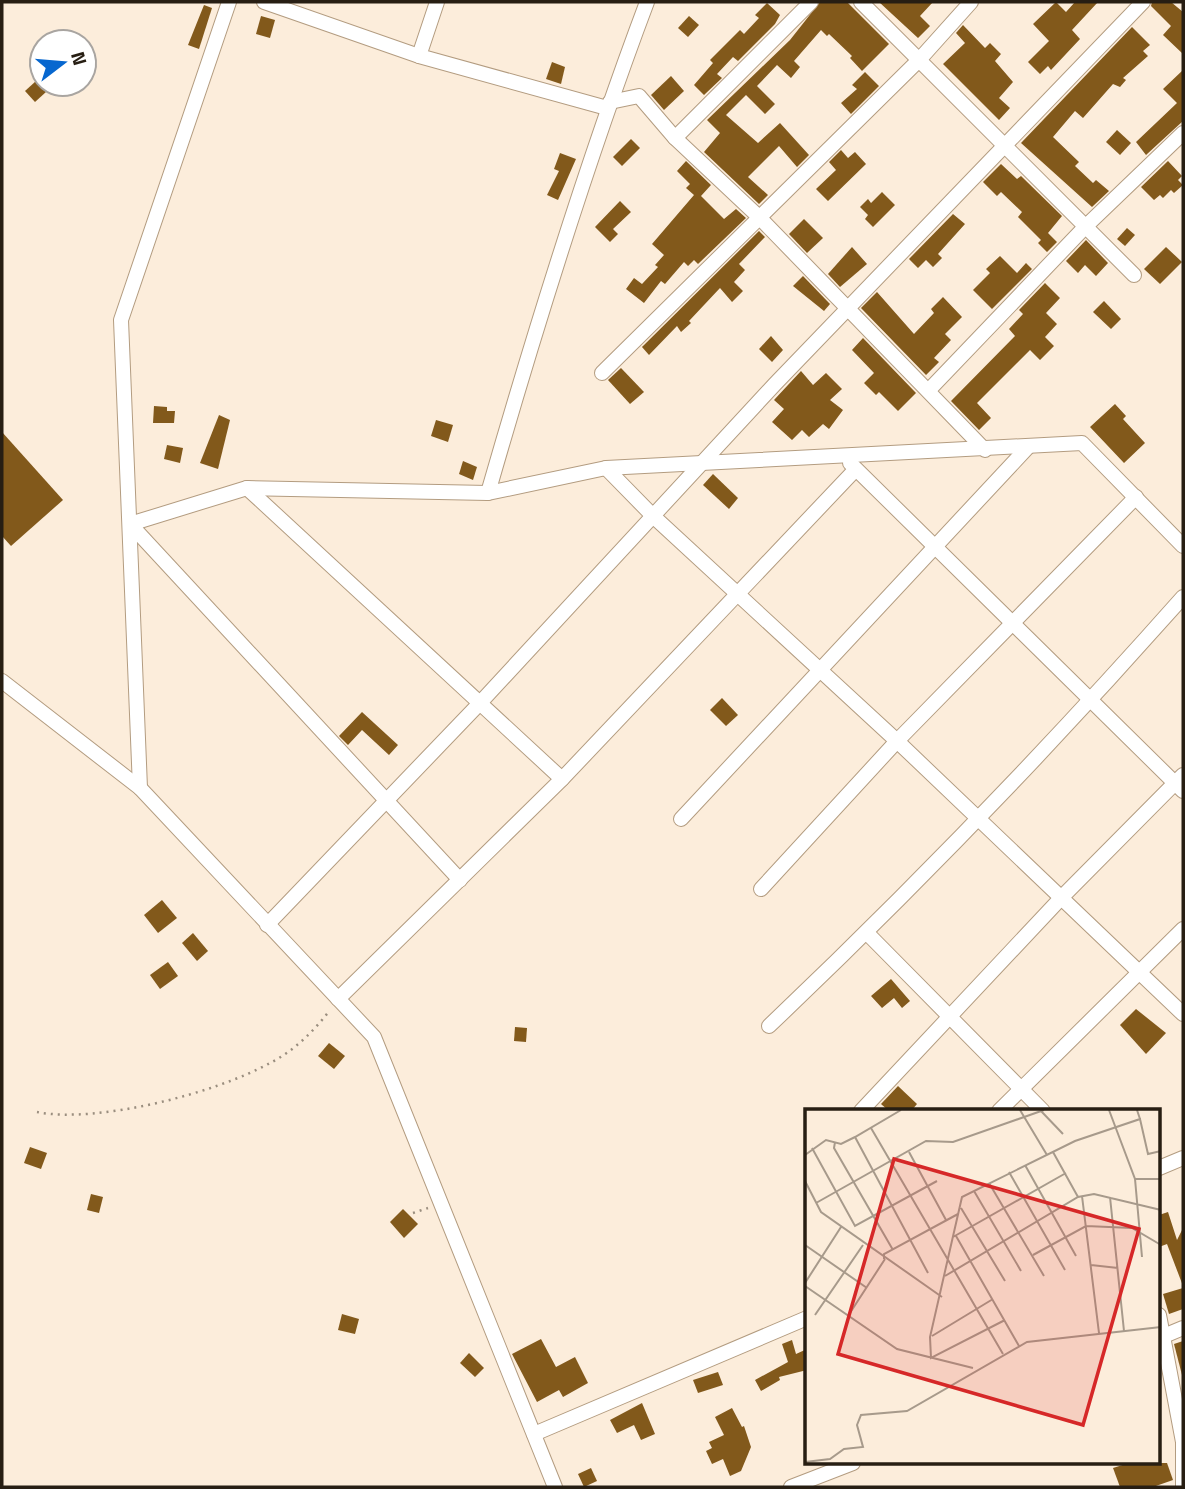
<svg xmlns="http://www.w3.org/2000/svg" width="1185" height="1489" font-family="'Titillium Web',sans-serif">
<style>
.building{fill:#82591b}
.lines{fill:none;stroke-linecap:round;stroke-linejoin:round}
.minor-casing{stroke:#b39c80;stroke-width:16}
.path{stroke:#9a8e7f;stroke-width:2.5;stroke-dasharray:2 5;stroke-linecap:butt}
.minor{stroke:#fff;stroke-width:14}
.inset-road{fill:none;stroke:#a79a8b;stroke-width:2}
.view{fill:#d62828;fill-opacity:0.15;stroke:#d62828;stroke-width:3.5}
.inset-edge{fill:none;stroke:#271e13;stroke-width:3.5}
</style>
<rect width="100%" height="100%" fill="#fceddb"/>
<!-- building -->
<g class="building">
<path d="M820 2H847L889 44 862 71 850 58 852 56 829 34 827 36 821 30 794 61 800 67 791 78 777 65 757 86 775 104 765 114 746 95 726 115 758 143 780 123 809 155 797 167 779 146 748 177 768 195 759 204 704 152 720 133 707 120 790 40Z"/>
<path d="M879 2H933L920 16 930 26 918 38Z"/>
<path d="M1056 2 1066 12 1075 2H1098L1072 30 1080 39 1051 70 1048 66 1040 74 1028 62 1049 41 1033 24Z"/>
<path d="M1152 2H1171L1183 12V54L1163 35 1171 26 1151 6Z"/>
<path d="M767 3 780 15 775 24 738 61 733 57 717 74 722 78 704 95 694 85 713 63 710 60 740 30 744 34 759 18 755 15Z"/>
<path d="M204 5 212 8 199 49 188 45Z"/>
<path d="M261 16 275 20 270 38 256 34Z"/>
<path d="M689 16 699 25 688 37 678 28Z"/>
<path d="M963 25 985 48 990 43 1001 54 995 61 1013 82 999 98 1010 108 999 120 943 64 965 43 956 33Z"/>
<path d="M1132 27 1150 45 1143 51 1148 56 1123 78 1126 80 1120 87 1113 84 1083 118 1075 111 1053 137 1079 162 1075 166 1093 183 1096 180 1109 191 1092 207 1021 143Z"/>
<path d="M552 62 565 67 561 84 546 79Z"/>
<path d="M1183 70V121L1146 155 1136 142 1177 103 1163 89Z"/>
<path d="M865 72 879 86 851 114 841 103 857 89 852 85Z"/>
<path d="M671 76 684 91 664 110 651 95Z"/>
<path d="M36 81 46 92 35 102 25 91Z"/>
<path d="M1117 130 1131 143 1120 155 1106 142Z"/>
<path d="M631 139 640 148 622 166 613 157Z"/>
<path d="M841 150 848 158 855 152 866 164 828 201 816 189 836 170 829 162Z"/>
<path d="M560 153 576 159 558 200 547 195 559 171 554 169Z"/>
<path d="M686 161 711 185 701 196 724 219 736 209 746 218 698 264 694 260 688 266 684 262 665 284 661 281 644 303 626 289 634 278 642 284 658 267 655 265 664 255 652 244 694 195 686 188 690 184 677 171Z"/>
<path d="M1168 161 1182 176 1178 180 1183 185 1174 193 1171 190 1163 198 1160 195 1154 200 1141 187Z"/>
<path d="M1001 164 1017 179 1021 176 1062 216 1048 233 1057 242 1047 252 1038 243 1041 240 1018 217 1022 212 1001 192 997 196 983 182Z"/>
<path d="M882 192 895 205 873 227 865 219 868 215 860 207 868 199 871 203Z"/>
<path d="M620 201 631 212 613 229 618 234 610 242 595 227Z"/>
<path d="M953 214 965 224 938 254 942 258 933 267 926 260 918 268 909 259Z"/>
<path d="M804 219 823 238 807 253 789 234Z"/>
<path d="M1127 228 1135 235 1125 246 1117 239Z"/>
<path d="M759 231 765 237 739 264 745 270 734 282 743 291 732 302 720 288 689 321 691 323 681 332 677 326 649 355 642 347Z"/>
<path d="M1086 240 1108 263 1096 276 1085 265 1078 273 1066 261Z"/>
<path d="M852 247 867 264 840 287 828 274Z"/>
<path d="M1166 247 1182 262 1160 284 1144 269Z"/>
<path d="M1000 256 1017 273 1026 263 1032 269 992 309 973 290 990 273 986 269Z"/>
<path d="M803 276 830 304 824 311 793 286Z"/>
<path d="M1045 283 1060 298 1046 313 1057 324 1045 337 1054 346 1040 360 1030 350 977 403 991 418 979 430 951 401 1015 336 1009 329 1023 314 1019 310Z"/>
<path d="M877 292 914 334 934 313 931 309 943 297 962 317 945 334 951 340 934 358 939 362 926 375 861 308Z"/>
<path d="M1104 301 1121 319 1111 329 1093 312Z"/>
<path d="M771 336 783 350 772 362 759 349Z"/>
<path d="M863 338 916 393 898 411 879 392 876 395 864 383 874 373 852 350Z"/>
<path d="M621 368 644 392 630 404 608 380Z"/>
<path d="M801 371 813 385 826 373 842 389 830 400 843 410 829 429 823 424 809 437 802 430 792 440 772 422 784 409 774 400Z"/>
<path d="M1115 404 1126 416 1123 419 1145 443 1124 463 1090 427Z"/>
<path d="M154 406 167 407V411H175L174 423H153Z"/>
<path d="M219 415 230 420 218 469 200 463Z"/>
<path d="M436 420 453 425 448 442 431 436Z"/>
<path d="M2 432 63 500 11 546 2 536Z"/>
<path d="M167 445 183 448 180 463 164 459Z"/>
<path d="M463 461 477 467 473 480 459 474Z"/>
<path d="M713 474 738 498 729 509 703 485Z"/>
<path d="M722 698 738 715 726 726 710 710Z"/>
<path d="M362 712 398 745 389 755 362 730 348 745 339 736Z"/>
<path d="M162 900 177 918 158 933 144 915Z"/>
<path d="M193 933 208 951 197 961 182 943Z"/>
<path d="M168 962 178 976 160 989 150 975Z"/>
<path d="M891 979 910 1001 902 1008 894 998 882 1008 871 996Z"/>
<path d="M1136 1009 1166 1033 1146 1054 1120 1025Z"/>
<path d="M515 1027 527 1028 526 1042 514 1041Z"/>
<path d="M329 1043 345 1056 334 1069 318 1056Z"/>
<path d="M898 1086 917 1104 911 1111H889L881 1104Z"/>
<path d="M30 1147 47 1153 41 1169 24 1163Z"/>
<path d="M91 1194 103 1197 99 1213 87 1210Z"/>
<path d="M403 1209 418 1224 404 1238 390 1222Z"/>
<path d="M1168 1212 1177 1240 1183 1228V1286L1167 1244 1159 1247V1215Z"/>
<path d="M1183 1288V1309L1169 1314 1163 1294Z"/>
<path d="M342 1314 359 1319 355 1334 338 1330Z"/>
<path d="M541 1339 556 1367 575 1357 588 1383 563 1397 559 1390 537 1402 512 1354Z"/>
<path d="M792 1340 796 1354 807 1349V1370L779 1377 780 1380 761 1391 755 1380 788 1362 782 1344Z"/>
<path d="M1183 1341V1375H1182L1174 1344Z"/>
<path d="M469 1353 484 1368 475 1377 460 1363Z"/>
<path d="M718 1372 723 1385 698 1393 693 1380Z"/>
<path d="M642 1403 655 1434 641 1440 634 1425 617 1433 610 1420Z"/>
<path d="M732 1408 742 1427 744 1426 751 1447 741 1471 730 1476 723 1459 712 1464 706 1451 712 1448 709 1442 724 1435 715 1417Z"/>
<path d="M1129 1463H1167L1173 1480 1153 1487H1120L1113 1468Z"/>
<path d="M591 1468 597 1481 584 1487 578 1474Z"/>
</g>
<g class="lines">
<!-- minor casing -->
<g class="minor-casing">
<g id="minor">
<path d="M264 2 419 56 607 108"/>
<path d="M861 2 1134 275"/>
<path d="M419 56 437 2"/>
<path d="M610 102 639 96 675 138 759 217 985 450"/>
<path d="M675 138 811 2"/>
<path d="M602 373 919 60 971 2"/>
<path d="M929 390 1085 227 1183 133"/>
<path d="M850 463 1183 791"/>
<path d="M606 468 653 516 897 741 1183 1014"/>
<path d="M247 488 562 779"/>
<path d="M488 493C536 326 586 164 647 2"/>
<path d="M2 681 140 788 374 1037 555 1487"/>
<path d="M140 788 121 320 229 2"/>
<path d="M681 819 1028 447"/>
<path d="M460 880 130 524 247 488 488 493 606 468 1082 443 1183 546"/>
<path d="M761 889 897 741 1136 497"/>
<path d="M267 925 479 704 775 384 1143 2"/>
<path d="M867 933 1043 1111"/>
<path d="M338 999 562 779 855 470"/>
<path d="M769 1026C913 889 1051 746 1183 597"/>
<path d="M861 1111 1062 897 1183 775"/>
<path d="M999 1111 1183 929"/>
<path d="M1159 1168 1183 1158"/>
<path d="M1159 1315 1183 1442V1487"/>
<path d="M1159 1338 1183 1328"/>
<path d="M534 1434 807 1318"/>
<path d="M791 1487 853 1463"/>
</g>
</g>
<!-- path -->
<g class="path">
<path d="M37 1112C97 1124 216 1093 270 1063 294 1051 314 1031 330 1010"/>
<path d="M413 1213 428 1208"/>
</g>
<!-- minor -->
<use href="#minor" class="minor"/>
</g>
<!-- overview -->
<g transform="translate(805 1109)">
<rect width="355" height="355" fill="#fceddb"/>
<path class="inset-road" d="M215 1 242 46M304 1 330 70 337 148M236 2 258 25M335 10 343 45 356 42M66 19 198 245M50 28 123 164M30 33 29 39 88 141M7 39 50 117 132 72M104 43 141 111M248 43 273 88M0 46 21 31 36 35 50 28 96 1M220 56 271 147M204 63 260 161M330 70H356M0 72 16 103 137 188M184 74 239 167M169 82 216 162M277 87 294 224M305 88 319 222M11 94 121 32 148 33 239 1M156 99 200 172M151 127 214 237M148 128 261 64M0 136 62 179M228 146 281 117 327 119 356 136M79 150V145L153 105M286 156 313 159M140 167 273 88 289 85 356 101M0 174 36 118M0 177 92 240 168 259M10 206 58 136M43 207 80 150M200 211 126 249 125 228 157 88 270 32 335 10 332 1M127 227 188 190M0 353 25 350 39 340 58 338 52 316 56 306 102 302 222 233 356 218"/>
<path class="view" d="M89 50 334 120 278 316 33 245Z"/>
<rect width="355" height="355" class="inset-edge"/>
</g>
<!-- border -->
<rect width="1185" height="1489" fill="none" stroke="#271e13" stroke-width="7"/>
<!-- north arrow -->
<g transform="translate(63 63) rotate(74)"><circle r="33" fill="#ffffff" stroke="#a9a5a1" stroke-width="2"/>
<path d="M0-5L12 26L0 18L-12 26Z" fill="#0767cf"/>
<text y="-10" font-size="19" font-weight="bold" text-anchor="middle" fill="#271e13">N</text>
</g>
</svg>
